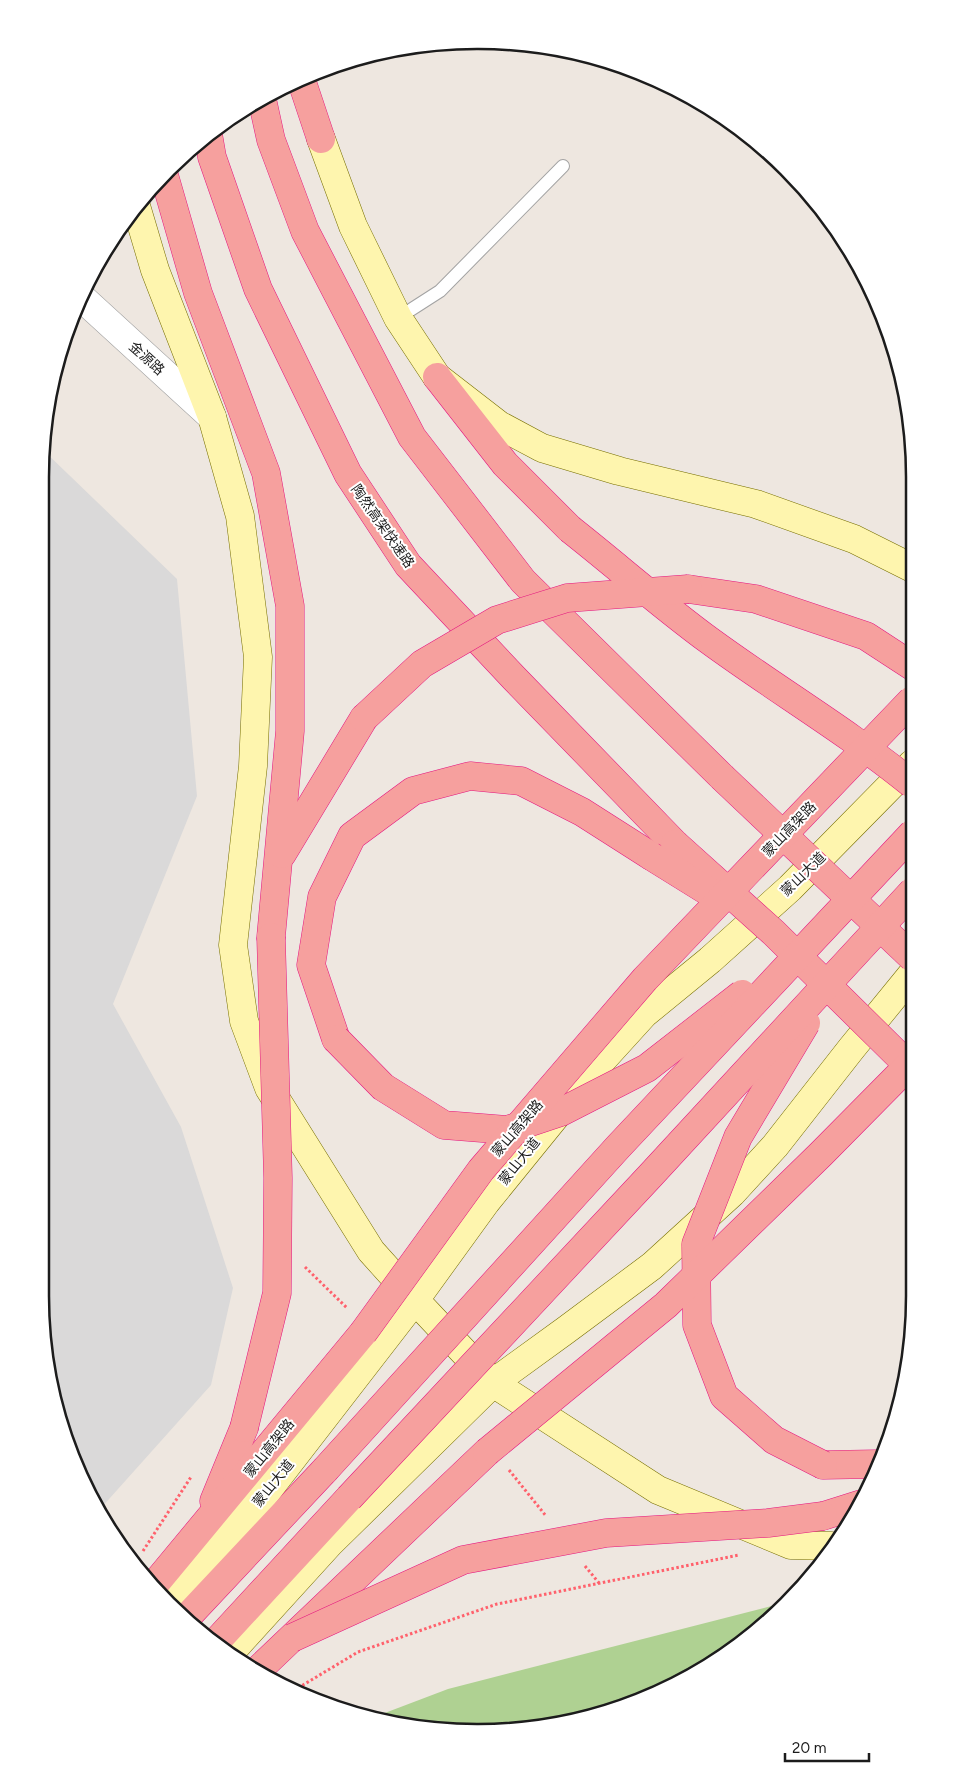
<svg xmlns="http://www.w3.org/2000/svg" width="955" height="1773" font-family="Figtree,'Noto Sans SC',sans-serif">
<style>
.residential{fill:#dad9d9}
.forest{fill:#afd192}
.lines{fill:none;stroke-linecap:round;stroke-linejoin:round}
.service-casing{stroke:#a3a3a3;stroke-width:14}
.tertiary-casing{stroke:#a3a3a3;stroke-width:29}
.secondary-casing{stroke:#766e00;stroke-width:29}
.trunk-casing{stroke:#e41680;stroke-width:29}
.path{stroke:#ff616c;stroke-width:3;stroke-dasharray:2.5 2.5;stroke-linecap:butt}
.service{stroke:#fff;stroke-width:12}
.tertiary{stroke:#fff;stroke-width:28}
.secondary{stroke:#fef5ae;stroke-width:28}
.trunk{stroke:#f6a09e;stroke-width:28}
.trunk-bridge-casing{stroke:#e41680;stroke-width:29;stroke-linecap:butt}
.trunk-bridge{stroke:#f6a09e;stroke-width:28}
.labels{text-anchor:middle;stroke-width:4;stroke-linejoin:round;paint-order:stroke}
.street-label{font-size:14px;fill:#1c1c1c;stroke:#fff}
.rim{fill:none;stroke:#1c1c1c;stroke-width:2.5}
</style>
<rect width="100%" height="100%" fill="#eee7e0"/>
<!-- residential -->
<path class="residential" d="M41 448 177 579 197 796 113 1004 181 1127 233 1288 211 1385 101 1508 63 1436 40 1295Z"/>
<!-- forest -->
<path class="forest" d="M783 1603 766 1624 645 1700 506 1732 369 1719 448 1689Z"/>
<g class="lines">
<!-- service casing -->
<g class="service-casing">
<path id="service" d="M398 318 440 291 563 166"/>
</g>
<!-- tertiary casing -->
<g class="tertiary-casing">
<path id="tertiary" d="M82 298 212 417"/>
</g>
<!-- secondary casing -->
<g class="secondary-casing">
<g id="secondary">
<path d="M321 139 353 226 398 318 437 377 499 425 542 448 619 471 756 504 854 539 912 568"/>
<path d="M136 206 155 270 212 417 240 516 258 657 253 766 233 945 244 1021 269 1088 371 1251 415 1300 493 1383 658 1490 791 1545 831 1546"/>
<path d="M171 1600 265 1494 415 1300 486 1202 594 1069 644 1014 710 960 790 888 912 764"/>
<path d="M229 1654 329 1544 493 1383 566 1330 652 1266 732 1193 775 1146 851 1049 913 973"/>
</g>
</g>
<!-- trunk casing -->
<g class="trunk-casing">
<g id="trunk">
<path d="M301 79 321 139"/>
<path d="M262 99 271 140 305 231 412 437 523 581 722 777"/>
<path d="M208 134 212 157 258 289 348 474 408 565 514 678 675 844"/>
<path d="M164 175 198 293 266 473 290 606V731L271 937"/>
<path d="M437 377 505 464 570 529"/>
<path d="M688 589 756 599 866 636 912 666"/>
<path d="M282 854 364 718"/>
<path d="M336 1039 311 965 322 897 352 836 413 791 470 776 521 781 582 812 651 856"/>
<path d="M823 1465 877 1464"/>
<path d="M214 1501 244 1428"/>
<path d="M823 1516 861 1504"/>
<path d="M155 1584 363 1333"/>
<path d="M188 1616 325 1470"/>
<path d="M216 1642 349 1498"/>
<path d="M258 1670 487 1452"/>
</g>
</g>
<!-- path -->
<g class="path">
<path d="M305 1267 347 1308"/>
<path d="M509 1470 546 1516"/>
<path d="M143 1551 191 1477"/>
<path d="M585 1566 599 1583"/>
<path d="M298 1688 358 1652 497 1604 739 1555"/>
</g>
<!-- service -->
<use href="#service" class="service"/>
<!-- tertiary -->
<use href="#tertiary" class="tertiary"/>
<!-- secondary -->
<use href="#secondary" class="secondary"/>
<!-- trunk -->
<use href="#trunk" class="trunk"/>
<!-- trunk-bridge casing -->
<g class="trunk-bridge-casing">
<g id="trunk-bridge">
<path d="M570 529C617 566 662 606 710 641 777 690 848 732 912 784"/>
<path d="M364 718 422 664 497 620 567 598 688 589"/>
<path d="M722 777 913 958"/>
<path d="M675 844 774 933 913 1070"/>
<path d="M651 856 709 892"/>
<path d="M806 1023 738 1137 696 1244 697 1325 724 1396 774 1440 823 1465"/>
<path d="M336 1039 383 1087 444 1125 507 1130 561 1112 647 1068 742 994"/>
<path d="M363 1333 481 1170 645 979 912 700"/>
<path d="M244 1428 277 1293 278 1178 271 937"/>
<path d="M487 1452 666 1305 821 1154 913 1061"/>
<path d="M325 1470 618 1147 913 833"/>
<path d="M349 1498 650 1176 913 891"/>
<path d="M292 1638 463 1560 606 1533 768 1523 823 1516"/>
</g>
</g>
<!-- trunk-bridge -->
<use href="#trunk-bridge" class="trunk-bridge"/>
</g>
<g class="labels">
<!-- street labels -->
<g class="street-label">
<text transform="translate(147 358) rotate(42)" y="5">金源路</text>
<text transform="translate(383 526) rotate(55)" y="5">陶然高架快速路</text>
<text transform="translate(789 829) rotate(-46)" y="5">蒙山高架路</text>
<text transform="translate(803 874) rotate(-44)" y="5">蒙山大道</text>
<text transform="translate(517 1128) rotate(-49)" y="5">蒙山高架路</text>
<text transform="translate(519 1161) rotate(-51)" y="5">蒙山大道</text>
<text transform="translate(269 1448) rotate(-51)" y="5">蒙山高架路</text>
<text transform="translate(273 1483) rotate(-51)" y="5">蒙山大道</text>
</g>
</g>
<!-- crop -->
<path d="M0 0H955V1773H0ZM477 49H478A428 428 0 0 1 906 477V1296A428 428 0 0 1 478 1724H477A428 428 0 0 1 49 1296V477A428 428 0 0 1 477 49Z" fill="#fff" fill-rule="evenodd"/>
<path class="rim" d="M477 49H478A428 428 0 0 1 906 477V1296A428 428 0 0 1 478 1724H477A428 428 0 0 1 49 1296V477A428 428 0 0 1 477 49Z"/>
<!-- scale -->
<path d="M785 1753v8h84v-8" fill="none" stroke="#1c1c1c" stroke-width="2.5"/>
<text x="792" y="1753" font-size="15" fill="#1c1c1c" stroke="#ffffff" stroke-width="4" paint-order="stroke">20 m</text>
</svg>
